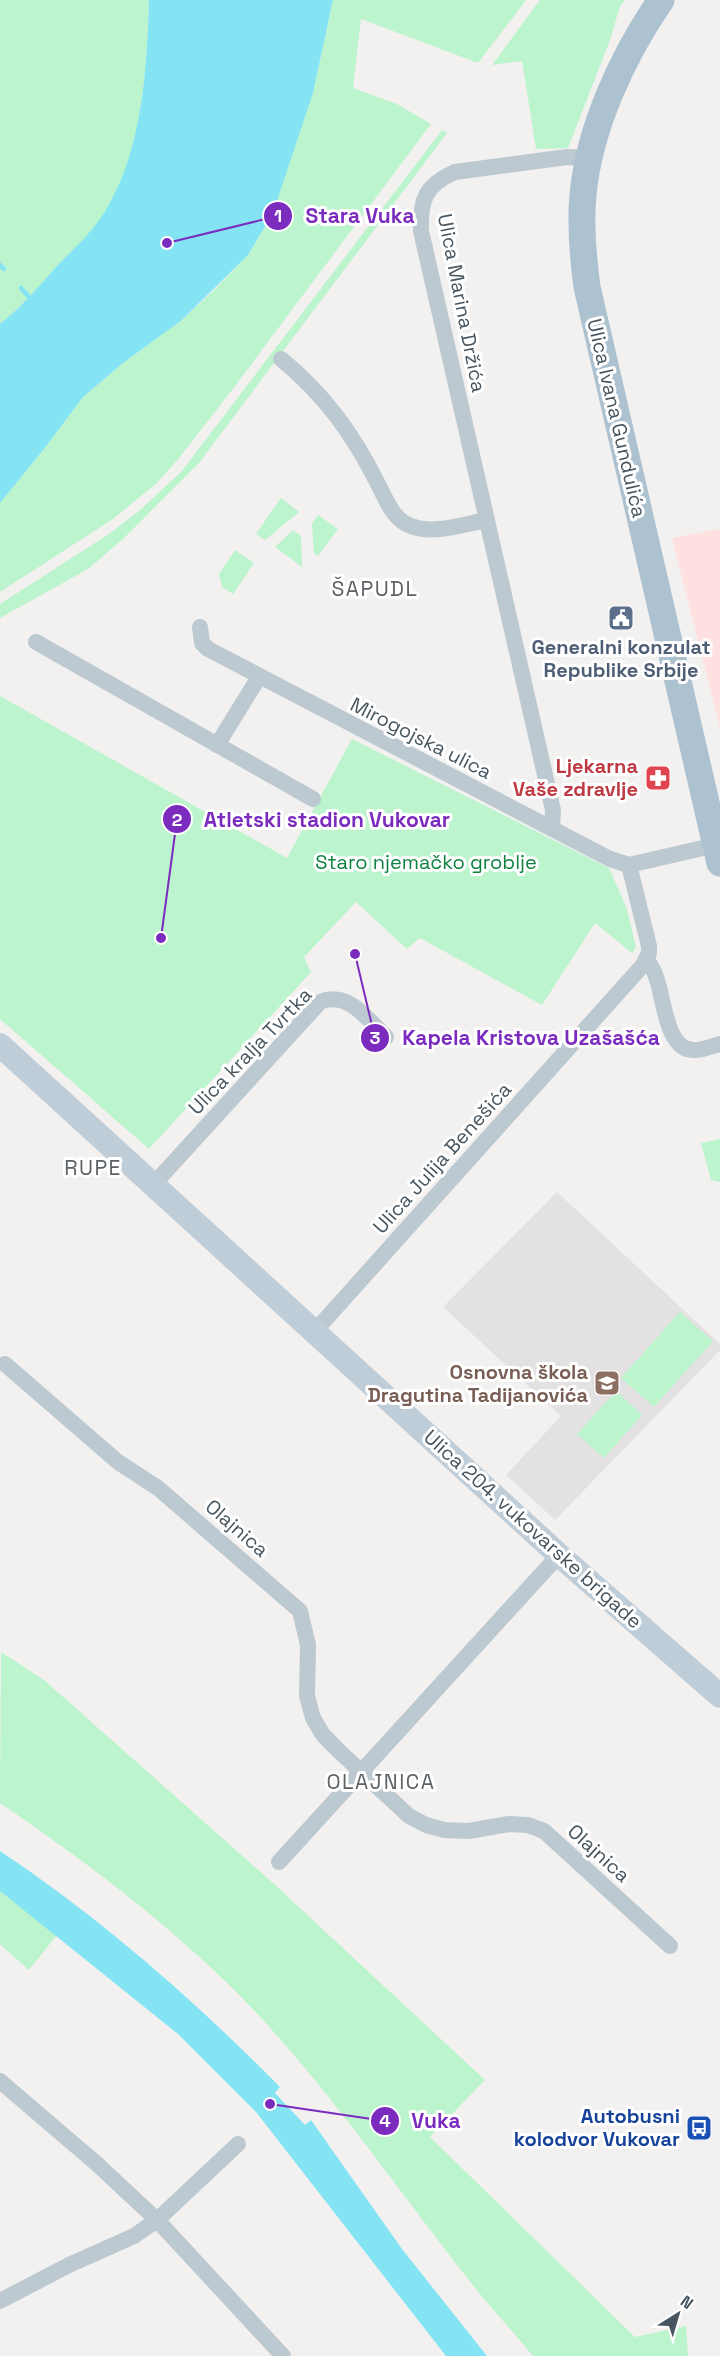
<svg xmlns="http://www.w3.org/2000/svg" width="720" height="2356" font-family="'Space Grotesk',sans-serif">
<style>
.education{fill:#e4e1e2}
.medical{fill:#fde0df}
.green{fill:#bbf4cd}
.water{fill:#84e4f4}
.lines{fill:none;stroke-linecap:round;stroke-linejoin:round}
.stream{stroke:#84e4f4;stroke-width:4.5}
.street{stroke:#bcc9d0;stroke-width:16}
.secondary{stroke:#bfcdd8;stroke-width:24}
.primary{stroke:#adc2d1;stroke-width:27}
.labels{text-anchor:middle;stroke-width:6;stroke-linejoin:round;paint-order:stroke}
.street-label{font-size:20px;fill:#46555f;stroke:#fff}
.service-label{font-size:20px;font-weight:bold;fill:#4e5e75;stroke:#fff}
.health-label{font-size:20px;font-weight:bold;fill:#be3a42;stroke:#fff;text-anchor:end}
.park-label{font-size:20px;fill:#0e8341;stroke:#fff}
.education-label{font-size:20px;font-weight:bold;fill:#785e54;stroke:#fff;text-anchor:end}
.transit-label{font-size:20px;font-weight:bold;fill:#164399;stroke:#fff;text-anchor:end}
.neighbourhood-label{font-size:21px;letter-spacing:1.5px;fill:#5c6166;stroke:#fff}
.leader{fill:none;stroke:#7b2cbf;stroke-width:2}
.callout-dot{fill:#7b2cbf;stroke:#fff;stroke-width:2}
.mark-label{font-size:18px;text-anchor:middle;font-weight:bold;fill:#fff}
.callout-label{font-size:21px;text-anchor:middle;font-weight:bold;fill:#7b2cbf;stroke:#fff;stroke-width:6;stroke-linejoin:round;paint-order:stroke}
</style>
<rect width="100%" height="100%" fill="#f3f0f0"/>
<!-- education -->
<path class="education" d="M557 1192 720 1344V1350L555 1520 506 1475 561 1416 443 1307Z"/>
<!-- medical -->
<path class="medical" d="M720 529V728L672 538Z"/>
<!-- green -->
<g class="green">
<path d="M0 0H149C147 70 142 153 104 214 90 235 72 250 55 268 38 288 21 307 0 324Z"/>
<path d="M333 0H526L478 63 361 19 353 88 397 104 431 124 232 390 179 458 157 483 113 519 0 592V503L44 449 83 397 123 363 182 320 214 290 248 255 273 213 313 93Z"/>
<path d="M540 0H625L620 6 610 40 568 148 536 149 522 61 492 65Z"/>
<path d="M442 130 447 133 199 463 123 539 88 569 0 618V604L109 534 140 510 181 472Z"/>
<path d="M281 498 299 512 265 540 256 534Z"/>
<path d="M318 515 338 529 318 556 314 553 312 524Z"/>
<path d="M293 530 301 536 302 567 275 547Z"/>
<path d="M235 550 254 563 233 594 222 587 219 574Z"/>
<path d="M0 696 287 858 352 739 609 868 627 909 636 947 632 953 595 923 542 1005 420 938 407 949 356 902 304 957 311 972 149 1149 0 1019Z"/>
<path d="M720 1139V1182L711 1180 701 1143Z"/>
<path d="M680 1312 713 1341 654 1407 621 1378Z"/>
<path d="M616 1391 642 1415 604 1458 577 1434Z"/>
<path d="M1 1652 44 1680 274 1884 485 2080 430 2137 635 2337 686 2326 688 2356H533C516 2335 497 2315 480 2294 407 2203 342 2106 263 2020 187 1937 92 1866 0 1803Z"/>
<path d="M0 1891 57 1935 29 1970 0 1944Z"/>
</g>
<!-- water -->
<g class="water">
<path d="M149 0H333L313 93 273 213 248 255 182 320 123 363 83 397 44 449 0 503V324C21 307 38 288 55 268 72 250 90 235 104 213 142 153 147 70 149 0Z"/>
<path d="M0 1851C102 1919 194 2000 280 2087L275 2093 305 2125 311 2120 402 2249 487 2356H446L256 2112 178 2034 0 1891Z"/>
</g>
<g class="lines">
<!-- stream -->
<g class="stream">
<path d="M0 265 4 269"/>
<path d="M21 288 29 297"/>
</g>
<!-- street -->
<g class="street">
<path d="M281 359C324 394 353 434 378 484 386 499 393 520 411 526 434 535 464 524 487 520"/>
<path d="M200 627 202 643 208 649 610 859 629 865"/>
<path d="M36 642 313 799"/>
<path d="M217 745 259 677"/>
<path d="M552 829 553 810 421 231C420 200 425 185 455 172L567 157 591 158"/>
<path d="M646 959C651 965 655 972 657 980 664 999 666 1049 693 1050 701 1051 712 1046 720 1044"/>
<path d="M153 1185 320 1002C348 990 367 1019 386 1037"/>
<path d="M315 1331 643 965 649 953V946L629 865 720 844"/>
<path d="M5 1364 118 1462 158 1488 300 1611 308 1645 307 1696 313 1718 323 1735 341 1753 409 1816 426 1825 444 1830 469 1831 509 1824 528 1825 544 1831 670 1946"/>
<path d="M279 1862 559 1555"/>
<path d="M0 2081 97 2164 157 2220 283 2356"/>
<path d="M0 2301 69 2265 134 2236 157 2220 238 2144"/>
</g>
<!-- secondary -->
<path class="secondary" d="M0 1045 559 1555 720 1696"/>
<!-- primary -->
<path class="primary" d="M661 0C623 55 589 128 583 195 580 226 583 257 587 287L720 863"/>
</g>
<!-- icons -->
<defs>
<g id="civic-square" transform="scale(1.35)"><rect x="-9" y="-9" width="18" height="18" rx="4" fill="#5c6f8a" stroke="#fff"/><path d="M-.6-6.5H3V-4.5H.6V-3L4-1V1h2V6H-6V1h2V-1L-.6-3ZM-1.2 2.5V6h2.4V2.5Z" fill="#fff"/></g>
<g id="pharmacy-square" transform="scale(1.35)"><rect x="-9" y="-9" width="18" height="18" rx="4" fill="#e0444e" stroke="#fff"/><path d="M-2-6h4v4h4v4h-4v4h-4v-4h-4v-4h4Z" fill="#fff"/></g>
<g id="school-square" transform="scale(1.35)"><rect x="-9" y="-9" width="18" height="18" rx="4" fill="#8d6e63" stroke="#fff"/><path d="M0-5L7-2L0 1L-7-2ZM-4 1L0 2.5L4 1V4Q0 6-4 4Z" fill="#fff"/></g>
<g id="bus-square" transform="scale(1.35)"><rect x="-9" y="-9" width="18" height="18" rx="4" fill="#1a4fb4" stroke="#fff"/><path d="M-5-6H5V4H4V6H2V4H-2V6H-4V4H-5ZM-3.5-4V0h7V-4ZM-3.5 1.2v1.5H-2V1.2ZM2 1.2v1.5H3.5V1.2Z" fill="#fff"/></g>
</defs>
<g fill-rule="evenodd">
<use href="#civic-square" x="621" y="618"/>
<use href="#pharmacy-square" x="658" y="778"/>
<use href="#school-square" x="607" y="1383"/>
<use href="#bus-square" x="699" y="2128"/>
</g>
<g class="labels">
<!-- street labels -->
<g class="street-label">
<text transform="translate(462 303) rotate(79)" y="7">Ulica Marina Držića</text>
<text transform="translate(617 418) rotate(77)" y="7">Ulica Ivana Gundulića</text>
<text transform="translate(421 738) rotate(27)" y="7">Mirogojska ulica</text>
<text transform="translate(250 1051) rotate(-46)" y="7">Ulica kralja Tvrtka</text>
<text transform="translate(442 1158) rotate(-48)" y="7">Ulica Julija Benešića</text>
<text transform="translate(237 1528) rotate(41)" y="7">Olajnica</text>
<text transform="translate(533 1529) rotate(42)" y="7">Ulica 204. vukovarske brigade</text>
<text transform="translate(599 1853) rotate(42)" y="7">Olajnica</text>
</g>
<!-- service labels -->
<g class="service-label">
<text x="621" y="654">Generalni konzulat<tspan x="621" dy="23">Republike Srbije</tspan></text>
</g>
<!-- health labels -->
<g class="health-label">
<text x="638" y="773">Ljekarna<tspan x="638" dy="23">Vaše zdravlje</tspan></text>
</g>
<!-- park labels -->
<g class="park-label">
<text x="426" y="869">Staro njemačko groblje</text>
</g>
<!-- education labels -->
<g class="education-label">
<text x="588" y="1379">Osnovna škola<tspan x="588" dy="23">Dragutina Tadijanovića</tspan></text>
</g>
<!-- transit labels -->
<g class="transit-label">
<text x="680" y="2123">Autobusni<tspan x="680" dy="23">kolodvor Vukovar</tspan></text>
</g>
<!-- neighbourhood labels -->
<g class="neighbourhood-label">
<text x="375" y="596">ŠAPUDL</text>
<text x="93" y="1175">RUPE</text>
<text x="381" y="1789">OLAJNICA</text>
</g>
</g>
<!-- callouts -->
<path class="leader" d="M167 243L278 216M161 938L177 819M355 954L375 1038M270 2104L385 2121"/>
<g class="callout-dot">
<circle cx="167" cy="243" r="6"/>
<circle cx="161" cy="938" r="6"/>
<circle cx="355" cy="954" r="6"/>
<circle cx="270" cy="2104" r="6"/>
<circle cx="278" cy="216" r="15"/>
<circle cx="177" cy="819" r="15"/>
<circle cx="375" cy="1038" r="15"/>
<circle cx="385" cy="2121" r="15"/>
</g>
<g class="mark-label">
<text x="278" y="222">1</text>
<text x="177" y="826">2</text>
<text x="375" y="1044">3</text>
<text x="385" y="2127">4</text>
</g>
<g class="callout-label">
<text x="360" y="223">Stara Vuka</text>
<text x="327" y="827">Atletski stadion Vukovar</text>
<text x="531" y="1045">Kapela Kristova Uzašašća</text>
<text x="436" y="2128">Vuka</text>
</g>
<!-- north arrow -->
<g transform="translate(678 2314) rotate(37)" stroke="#ffffff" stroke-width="4.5" paint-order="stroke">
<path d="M0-4.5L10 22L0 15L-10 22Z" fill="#46555f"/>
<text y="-9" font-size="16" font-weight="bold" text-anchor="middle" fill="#46555f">N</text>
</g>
</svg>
